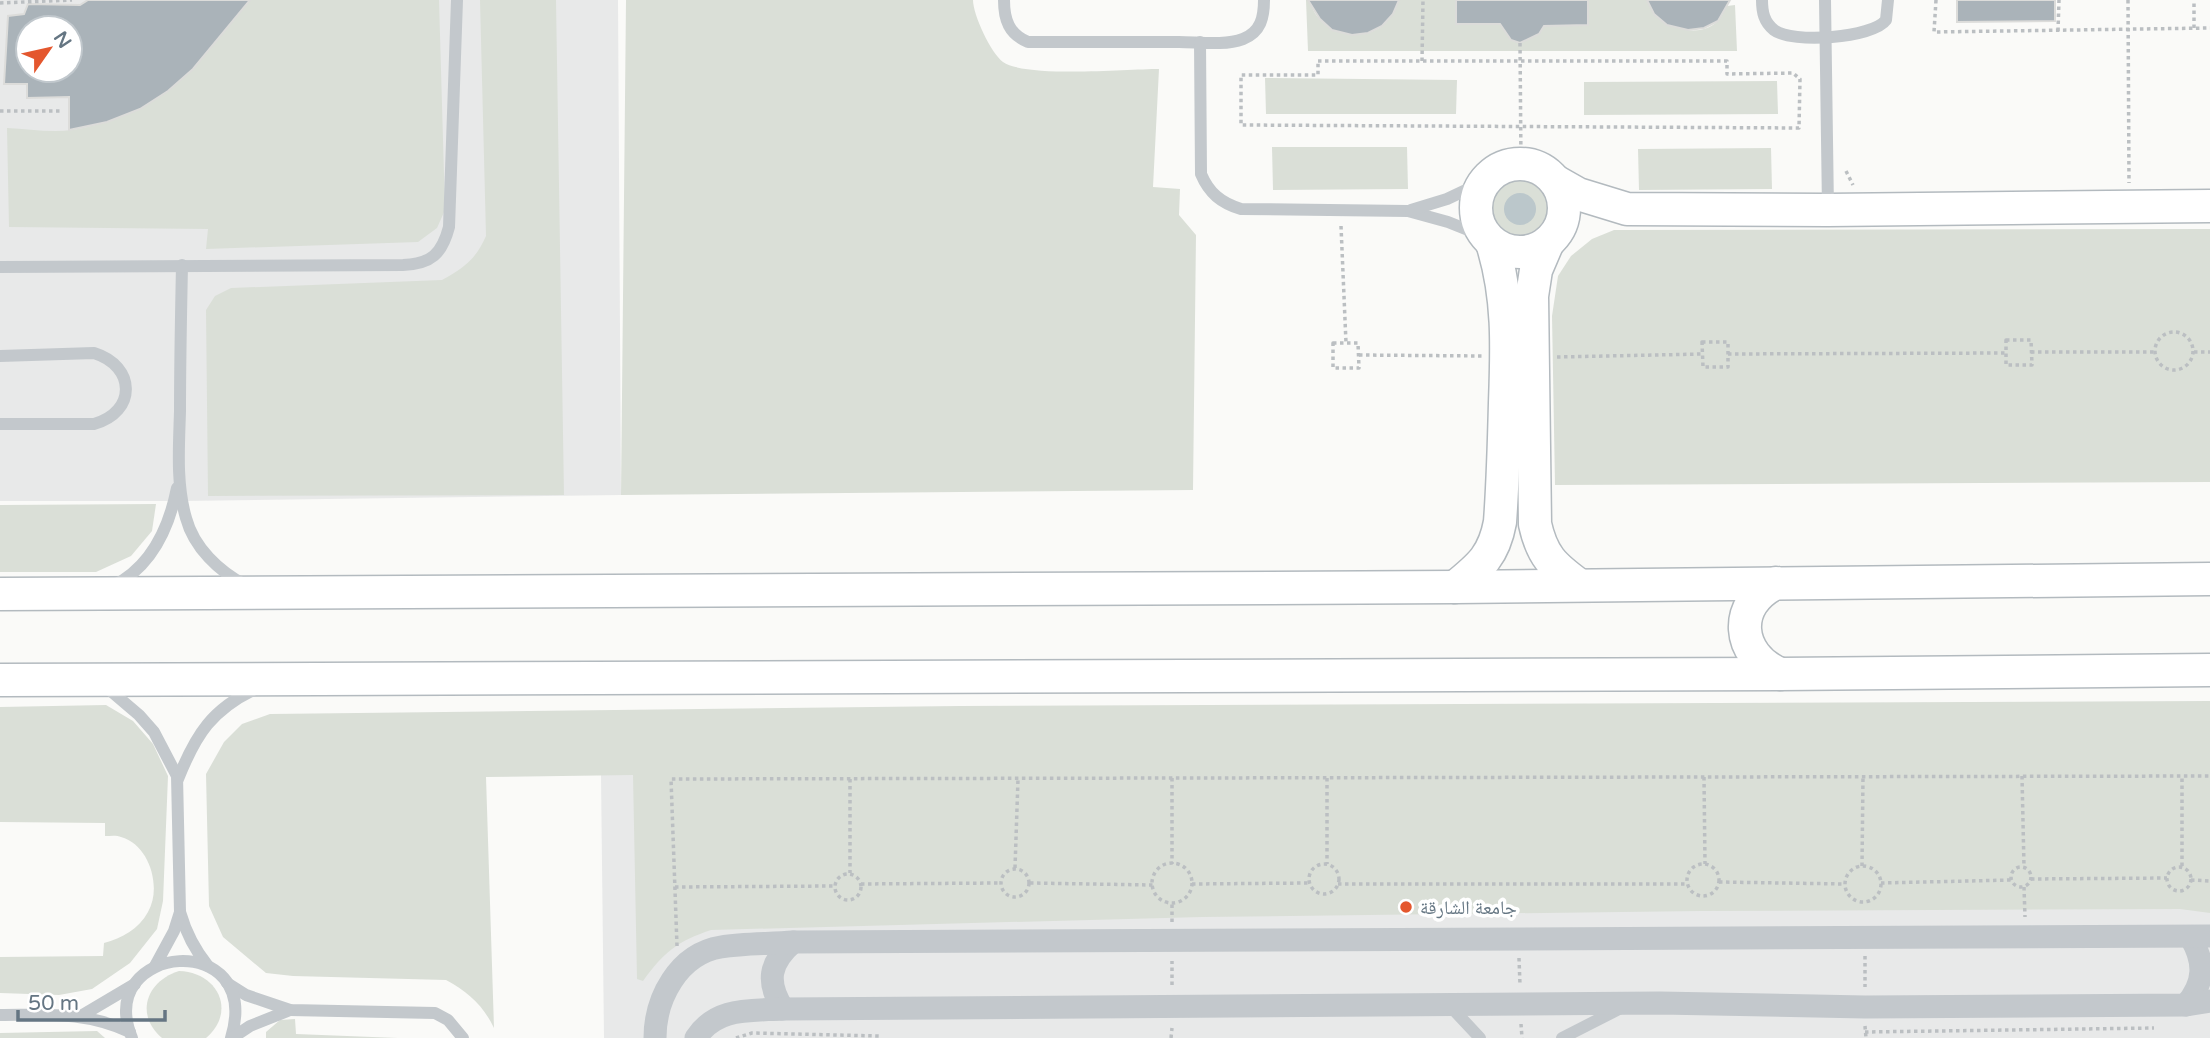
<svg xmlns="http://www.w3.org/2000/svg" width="2210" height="1038" font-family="'Varela Round','Noto Naskh Arabic',sans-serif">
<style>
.built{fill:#e8e9e9;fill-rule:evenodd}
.green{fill:#dadfd7}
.water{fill:#bbc7cb}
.building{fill:#aab3b9;stroke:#dcdcda;stroke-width:2;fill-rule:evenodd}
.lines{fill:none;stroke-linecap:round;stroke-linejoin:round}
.secondary-casing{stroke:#b3babf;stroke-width:35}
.path{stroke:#bbbfc2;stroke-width:3.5;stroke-dasharray:3.5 3.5;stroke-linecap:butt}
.lane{stroke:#c3c8cc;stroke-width:12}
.street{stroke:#c3c8cc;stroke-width:23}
.secondary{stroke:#fff;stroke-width:32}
.poi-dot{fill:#e4572e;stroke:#fff;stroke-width:2.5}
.labels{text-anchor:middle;stroke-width:7;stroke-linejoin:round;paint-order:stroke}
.poi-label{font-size:19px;fill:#657683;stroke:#fff;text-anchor:start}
</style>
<rect width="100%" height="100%" fill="#fafaf8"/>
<!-- built -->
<g class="built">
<path d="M0 0H618L621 495 183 501H0ZM28 28H70V70H28Z"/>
<path d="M2210 769V1038H604L601 775Z"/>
</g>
<!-- green -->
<g class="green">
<path d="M247 0H439L445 210 437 228 418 242 206 249 208 229 9 227 7 128C28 129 51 133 72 130 134 120 175 90 215 43 226 29 239 16 247 0Z"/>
<path d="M480 0H556L564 495 208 496 206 310 215 296 231 288 442 280C464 268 476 259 486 236Z"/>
<path d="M626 0H973C973 15 991 53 1003 62 1026 78 1127 69 1159 69L1153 187 1180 189 1179 215 1196 235 1193 490 621 495Z"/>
<path d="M1306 0H1310C1316 31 1355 44 1381 27 1390 20 1395 10 1399 0H1456V24L1588 0H1648C1657 25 1695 42 1718 21 1722 17 1724 10 1727 6L1735 5 1737 51H1308Z"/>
<path d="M1265 78 1457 80 1456 114H1266Z"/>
<path d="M1777 81 1778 114 1584 115V82Z"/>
<path d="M1272 147H1407L1408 189 1273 190Z"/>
<path d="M1771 148 1772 189 1639 190 1638 149Z"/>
<circle cx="1520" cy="209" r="34"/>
<path d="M2210 229V482L1555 485 1552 316 1558 276 1571 256 1592 239 1614 230Z"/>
<path d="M156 504 152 531 131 556 96 572H0V505Z"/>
<path d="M2210 701V913L2180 909 1701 911 1202 917 711 930C678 941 664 952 643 981L637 979 633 775 486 777 494 1028C483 1005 468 992 446 980L293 976 266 973 223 937 209 906 206 774 224 742 242 724 270 714 960 706Z"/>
<path d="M106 705 133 721 153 744 168 776 163 901 157 929 130 963 92 989 59 995 0 993V957L103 956 104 943C122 938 139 929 148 912 162 888 150 845 121 837 117 835 110 836 105 836V823L0 822V707Z"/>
<path d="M179 971C218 972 237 1012 206 1038H162C134 1014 147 981 179 971Z"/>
<path d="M295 1019 296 1034 398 1038H266V1032L280 1020Z"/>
<path d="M97 1031 105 1038H0V1033Z"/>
</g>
<!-- water -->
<circle class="water" cx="1520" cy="209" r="16"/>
<!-- building -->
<g class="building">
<path d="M88 0H250L193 69 168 91 140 109 107 122 69 130V97L27 98V84H4L8 16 24 14 28 4 80 5ZM28 28H70V70H28Z"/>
<path d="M1308 0H1399L1393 14 1382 26 1368 33 1352 35 1332 30 1320 19Z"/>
<path d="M1456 0H1588V25L1544 26 1539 34 1520 43 1511 40 1500 24H1456Z"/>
<path d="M1647 0H1730L1718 21 1704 28 1688 30 1667 25 1654 14Z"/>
<path d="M1957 0H2055V21L1957 22Z"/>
</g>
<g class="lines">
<!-- secondary casing -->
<g class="secondary-casing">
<g id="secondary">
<circle cx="1520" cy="208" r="44"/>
<path d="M1555 181 1578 194 1627 209 1828 210 2210 206"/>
<path d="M1548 242 1536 270 1532 296 1535 524C1542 556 1553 566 1579 585"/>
<path d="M1776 583C1732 604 1736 655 1780 674"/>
<path d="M1455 587C1481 566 1494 555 1500 522 1503 482 1504 443 1505 403 1507 348 1509 296 1492 243"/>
<path d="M0 594 1455 587 2210 579"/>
<path d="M0 680 1780 674 2210 670"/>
</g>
</g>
<!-- path -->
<g class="path">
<path d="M1936 0 1934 32 2210 28"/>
<path d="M2128 0 2129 183"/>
<path d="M0 3 72 0"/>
<path d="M2194 28V0"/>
<path d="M2058 31 2059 0"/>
<path d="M1520 43 1521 163"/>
<path d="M1318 61H1727V74L1793 73 1800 79 1799 128 1241 125V75H1318Z"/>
<path d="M1422 61 1423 0"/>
<path d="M0 111H63"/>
<path d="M1846 171 1853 185"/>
<path d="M1341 226 1346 343"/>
<circle cx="2174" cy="351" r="19"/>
<path d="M2006 340H2031L2032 365H2006Z"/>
<path d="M1702 342H1728V367H1703Z"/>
<path d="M1333 343H1358L1359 368H1333Z"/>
<path d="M2031 352H2155"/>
<path d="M2194 352H2210"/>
<path d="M1728 354 2006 353"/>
<path d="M1359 355 1483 356"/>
<path d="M1557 357 1703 354"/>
<path d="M2022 776 2024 867"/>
<path d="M1704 777 1705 864"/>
<path d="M1172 778V864"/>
<path d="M1327 778V864"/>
<path d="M850 779V873"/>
<circle cx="1172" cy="883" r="20"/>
<circle cx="1324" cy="879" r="15"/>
<circle cx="1703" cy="880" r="16"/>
<path d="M1862 866 1863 777"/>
<path d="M2182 866V776"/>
<circle cx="1863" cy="884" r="18"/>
<circle cx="2021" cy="877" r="10"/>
<circle cx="2179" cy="879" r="12"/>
<path d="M1015 868 1018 779"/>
<circle cx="1015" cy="883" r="14"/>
<circle cx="848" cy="887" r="13"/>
<path d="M2031 879 2167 878"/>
<path d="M2191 880 2210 881"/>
<path d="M1719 882 1844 884"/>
<path d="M1030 883 1153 885"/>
<path d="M1881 883 2011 880"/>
<path d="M861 884 1000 883"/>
<path d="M1192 884 1309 883"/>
<path d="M1338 884H1688"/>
<path d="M675 887 834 886"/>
<path d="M2024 887 2025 917"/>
<path d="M1172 922V903"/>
<path d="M677 946 671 779 2210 776"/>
<path d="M1865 956V987"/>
<path d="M1519 958 1520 985"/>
<path d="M1172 985V961"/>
<path d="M1521 1024 1522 1038"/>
<path d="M1865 1026 1866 1038"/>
<path d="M1865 1032 2154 1028"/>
<path d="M736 1038 752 1033 879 1036V1038"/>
<path d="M1171 1038 1172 1028"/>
</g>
<!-- lane -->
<g class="lane">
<path d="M1004 0C1004 20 1009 34 1028 42 1078 42 1128 42 1179 42 1198 42 1224 46 1243 39 1261 32 1264 17 1264 0"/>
<path d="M1762 0C1762 12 1764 22 1774 30 1792 44 1873 38 1886 20L1888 0"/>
<path d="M1825 0 1828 209"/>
<path d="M1200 42 1201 174C1209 193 1221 203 1241 209L1408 211 1448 222 1488 238"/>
<path d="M1411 210 1447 199 1483 182"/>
<path d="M182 265C181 313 180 362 180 411 179 446 176 484 186 518 194 548 219 571 245 585"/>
<path d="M0 267 403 265C431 264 442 254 449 227L457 0"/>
<path d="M0 356 94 353C136 366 137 412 94 424H0"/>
<path d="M113 586C151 567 169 528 177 488"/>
<path d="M105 686 139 715 154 732 177 776 180 912C186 933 194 949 208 966"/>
<path d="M178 779C196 734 212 709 257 688"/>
<path d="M155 966 174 931 180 912"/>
<path d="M227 983 246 995 290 1010 435 1013 448 1020 463 1038"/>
<path d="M1450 1006 1480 1038"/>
<path d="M0 1015C48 1015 85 1011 130 1032"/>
<path d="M81 1016 135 984"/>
<path d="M132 1038C93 943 264 928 231 1038"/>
<path d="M232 1038 250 1026 290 1010"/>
<path d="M1562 1038 1621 1008"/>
</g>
<!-- street -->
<g class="street">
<path d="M2186 1005C2205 983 2205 962 2191 938"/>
<path d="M783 1009C766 982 769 963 793 942"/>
<path d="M655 1038C655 999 678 954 721 947 744 943 769 944 793 942L2210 936"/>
<path d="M696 1038C716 1007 749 1011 783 1009L1660 1003 1865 1007 2186 1005 2210 1001"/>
</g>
<!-- secondary -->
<use href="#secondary" class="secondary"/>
</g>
<!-- markers -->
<circle class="poi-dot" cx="1406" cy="907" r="7"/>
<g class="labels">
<!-- poi labels -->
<g class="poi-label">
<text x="1420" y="914">جامعة الشارقة</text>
</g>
</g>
<!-- north arrow -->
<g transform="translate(49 49) rotate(56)"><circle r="33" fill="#ffffff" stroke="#c1c8cd" stroke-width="2"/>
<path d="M0-5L12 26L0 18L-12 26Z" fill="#e4572e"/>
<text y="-10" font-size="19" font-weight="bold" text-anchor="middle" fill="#657683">N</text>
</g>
<!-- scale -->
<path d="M18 1010v10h147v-10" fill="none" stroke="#657683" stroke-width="3.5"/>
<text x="28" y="1010" font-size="21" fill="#657683" stroke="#ffffff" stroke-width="5" paint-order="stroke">50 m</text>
</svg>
